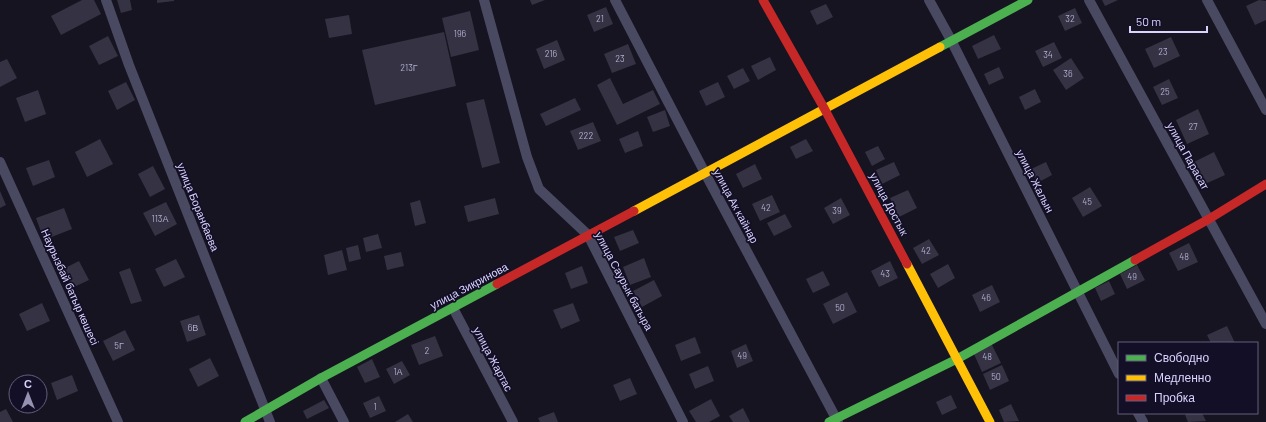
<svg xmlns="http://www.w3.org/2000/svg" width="1266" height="422" font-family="Barlow,sans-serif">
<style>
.building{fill:#343243}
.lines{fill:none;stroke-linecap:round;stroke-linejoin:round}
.street{stroke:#4a4962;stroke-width:10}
.fast{stroke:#4caf50;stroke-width:9}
.slow{stroke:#ffc107;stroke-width:9}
.jam{stroke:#c62828;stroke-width:9}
.labels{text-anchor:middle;stroke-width:3.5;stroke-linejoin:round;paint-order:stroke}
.number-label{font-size:9px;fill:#b0acd0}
.street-label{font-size:11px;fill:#d9d4ff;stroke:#130f26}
</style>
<rect width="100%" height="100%" fill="#161421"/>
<!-- building -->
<g class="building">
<path d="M82 0H94L101 14 61 35 51 16Z"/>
<path d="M117 0H130L132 10 121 13Z"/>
<path d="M157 0H174V1L157 3Z"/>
<path d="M530 0H545L532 5Z"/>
<path d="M1102 0H1118L1105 6Z"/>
<path d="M1259 0 1266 1V20L1255 25 1246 6Z"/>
<path d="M826 4 833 17 817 25 810 11Z"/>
<path d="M606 7 613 24 594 32 587 15Z"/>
<path d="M1075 8 1082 23 1065 31 1058 16Z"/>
<path d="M470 11 479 50 451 57 442 18Z"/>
<path d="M349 15 352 34 329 38 325 19Z"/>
<path d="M444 32 456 86 375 105 362 50Z"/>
<path d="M994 35 1001 49 978 59 972 46Z"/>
<path d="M108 36 118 56 99 65 89 46Z"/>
<path d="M1171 37 1180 56 1154 68 1145 49Z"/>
<path d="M557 40 565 60 544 69 536 49Z"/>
<path d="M1054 42 1062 58 1043 67 1035 51Z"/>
<path d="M628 44 636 64 612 73 604 54Z"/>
<path d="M770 57 776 70 758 80 751 66Z"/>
<path d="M1071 58 1084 78 1066 90 1053 70Z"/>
<path d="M7 59 17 78 0 87V62Z"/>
<path d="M999 67 1004 78 989 85 984 74Z"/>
<path d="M743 68 750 81 734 89 727 76Z"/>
<path d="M610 78 623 104 653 90 660 104 617 125 597 85Z"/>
<path d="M1169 79 1178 98 1162 105 1153 87Z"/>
<path d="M126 82 135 100 117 110 108 91Z"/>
<path d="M718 82 725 97 706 106 699 91Z"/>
<path d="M1035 89 1041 102 1025 110 1019 97Z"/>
<path d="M38 90 46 114 25 122 16 98Z"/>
<path d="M575 98 581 110 546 126 540 114Z"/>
<path d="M484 99 500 163 482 168 466 103Z"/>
<path d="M1198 109 1209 134 1187 144 1176 120Z"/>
<path d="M665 110 670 126 653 132 647 117Z"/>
<path d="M593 122 601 141 578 150 570 131Z"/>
<path d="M638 131 643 146 625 153 619 139Z"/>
<path d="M100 139 113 164 87 177 75 152Z"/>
<path d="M806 139 813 151 796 159 790 147Z"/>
<path d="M878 146 885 159 872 166 865 152Z"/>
<path d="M1214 152 1225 175 1203 185 1192 163Z"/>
<path d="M49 160 55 177 33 186 26 168Z"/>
<path d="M894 162 900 175 882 184 876 170Z"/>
<path d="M1046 162 1052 175 1037 183 1031 169Z"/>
<path d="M755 164 762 179 743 188 736 174Z"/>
<path d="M153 166 165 189 150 197 138 174Z"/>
<path d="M1090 187 1102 206 1083 217 1072 198Z"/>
<path d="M908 190 917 208 899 217 890 198Z"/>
<path d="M0 191 6 205 0 208Z"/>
<path d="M772 195 780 212 760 221 752 204Z"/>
<path d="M495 198 499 214 468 222 464 206Z"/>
<path d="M841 198 850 215 833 224 824 208Z"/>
<path d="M420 200 426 223 415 226 410 203Z"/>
<path d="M166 202 177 224 155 236 143 213Z"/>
<path d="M64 208 72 229 44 240 36 218Z"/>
<path d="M785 214 792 227 774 236 767 223Z"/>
<path d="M633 230 639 243 620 251 614 237Z"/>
<path d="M378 234 382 248 366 252 363 238Z"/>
<path d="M929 239 939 255 922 264 913 248Z"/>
<path d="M1189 243 1198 262 1178 271 1169 253Z"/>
<path d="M358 245 361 259 349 262 346 248Z"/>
<path d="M342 250 347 270 328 275 324 255Z"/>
<path d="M401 252 404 266 387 270 384 256Z"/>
<path d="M644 258 651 277 630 285 623 267Z"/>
<path d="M176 259 185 277 164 287 155 269Z"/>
<path d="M79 261 89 280 72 288 63 269Z"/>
<path d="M890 261 898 278 879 287 871 271Z"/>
<path d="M948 264 955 278 938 288 930 274Z"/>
<path d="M1137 265 1145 280 1127 289 1120 274Z"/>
<path d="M582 266 588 283 571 289 565 273Z"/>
<path d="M130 268 142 301 131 304 119 272Z"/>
<path d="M823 271 830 285 813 293 806 279Z"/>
<path d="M654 280 662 296 642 307 633 291Z"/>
<path d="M1109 281 1115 294 1101 301 1095 288Z"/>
<path d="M992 285 1000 302 980 312 972 295Z"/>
<path d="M847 292 857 312 833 324 823 304Z"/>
<path d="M42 303 50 321 27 331 19 314Z"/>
<path d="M573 303 580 321 561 329 553 310Z"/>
<path d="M199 315 206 335 187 342 180 321Z"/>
<path d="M1227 326 1235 343H1211L1207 335Z"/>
<path d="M125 330 135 350 113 361 103 341Z"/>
<path d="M435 336 443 356 419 365 411 345Z"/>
<path d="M695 337 701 353 681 361 675 345Z"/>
<path d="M991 343 1001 363 982 372 973 352Z"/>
<path d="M746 344 753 361 737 368 731 351Z"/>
<path d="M210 358 219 376 198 387 189 369Z"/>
<path d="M372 359 380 377 365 383 357 367Z"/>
<path d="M402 361 410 375 394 384 386 369Z"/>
<path d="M1002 365 1009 381 990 390 983 374Z"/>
<path d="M708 366 714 381 695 389 689 374Z"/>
<path d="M72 375 78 391 57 400 51 383Z"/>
<path d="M630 378 637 394 620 401 613 385Z"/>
<path d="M951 395 957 408 942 415 936 402Z"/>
<path d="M379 396 386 411 370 418 363 403Z"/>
<path d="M711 399 720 416 709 422H696L689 411Z"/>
<path d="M324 400 329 408 307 419 303 411Z"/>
<path d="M1011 404 1019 421 1004 422 999 410Z"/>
<path d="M743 408 750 422H733L729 416Z"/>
<path d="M6 409 13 422H0V412Z"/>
<path d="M554 412 558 422H540L538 418Z"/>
<path d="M1188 413H1202L1206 421 1188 422 1185 415Z"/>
<path d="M408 414 413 422H395Z"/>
</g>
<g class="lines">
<!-- street -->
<g class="street">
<path d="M106 0 129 65 270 422"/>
<path d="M484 0 527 157 539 189 588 235 683 422"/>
<path d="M615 0 705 173 838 422"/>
<path d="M929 0 951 40 1119 374"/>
<path d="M1089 0 1266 324"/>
<path d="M1207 0 1266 110"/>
<path d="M0 162 118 422"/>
<path d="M453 308 513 422"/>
<path d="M321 378 344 422"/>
<path d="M1138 413 1143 422"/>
</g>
<!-- fast -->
<g class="fast">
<path d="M940 47 1028 0"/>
<path d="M245 422 321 378 497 284"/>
<path d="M829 422 957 359 1135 260"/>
</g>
<!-- slow -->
<g class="slow">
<path d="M634 211 940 47"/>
<path d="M907 264 990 422"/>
</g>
<!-- jam -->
<g class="jam">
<path d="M763 0 824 108 907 264"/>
<path d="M1135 260 1209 219 1266 184"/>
<path d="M497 284 634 211"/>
</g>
</g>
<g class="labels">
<!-- number labels -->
<g class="number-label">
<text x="600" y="22">21</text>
<text x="1070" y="22">32</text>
<text x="460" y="37">196</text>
<text x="1163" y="55">23</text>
<text x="551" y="57">216</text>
<text x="1048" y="58">34</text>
<text x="620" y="62">23</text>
<text x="409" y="71">213Г</text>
<text x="1068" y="77">36</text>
<text x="1165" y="95">25</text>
<text x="1193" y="130">27</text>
<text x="586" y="139">222</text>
<text x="1087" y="205">45</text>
<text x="766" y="211">42</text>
<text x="837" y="214">39</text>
<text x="160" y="222">113А</text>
<text x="926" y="254">42</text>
<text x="1184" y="260">48</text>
<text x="885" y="277">43</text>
<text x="1132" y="280">49</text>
<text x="986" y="301">46</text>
<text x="840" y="311">50</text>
<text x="193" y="331">6В</text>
<text x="119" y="349">5Г</text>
<text x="427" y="354">2</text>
<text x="742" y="359">49</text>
<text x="987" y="360">48</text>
<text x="398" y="375">1А</text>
<text x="996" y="380">50</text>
<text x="375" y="410">1</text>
</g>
<!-- street labels -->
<g class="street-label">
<text transform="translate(1188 156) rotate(61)" y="4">улица Парасат</text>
<text transform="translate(1035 181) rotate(63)" y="4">улица Жалын</text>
<text transform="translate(889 204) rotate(62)" y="4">улица Достык</text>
<text transform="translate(736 206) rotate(62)" y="4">улица Ак кайнар</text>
<text transform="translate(198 207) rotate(68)" y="4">улица Боранбаева</text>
<text transform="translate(624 281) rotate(62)" y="4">улица Саурык батыра</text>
<text transform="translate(469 286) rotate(-28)" y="4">улица Зикринова</text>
<text transform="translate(70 287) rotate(66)" y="4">Наурызбай батыр көшесі</text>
<text transform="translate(493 359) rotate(62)" y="4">улица Жартас</text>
</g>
</g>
<!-- legend -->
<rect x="1118" y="342" width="140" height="72" fill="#130f26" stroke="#625e7d"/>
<rect x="1126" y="355" width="20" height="6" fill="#4caf50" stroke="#625e7d"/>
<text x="1154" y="362" font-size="12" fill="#d9d4ff">Свободно</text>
<rect x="1126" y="375" width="20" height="6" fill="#ffc107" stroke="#625e7d"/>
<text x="1154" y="382" font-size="12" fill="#d9d4ff">Медленно</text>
<rect x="1126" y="395" width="20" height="6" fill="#c62828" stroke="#625e7d"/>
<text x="1154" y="402" font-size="12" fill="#d9d4ff">Пробка</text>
<!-- north arrow -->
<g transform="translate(28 394)"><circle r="19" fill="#130f26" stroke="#625e7d"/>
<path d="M0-3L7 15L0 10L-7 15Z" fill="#9591b1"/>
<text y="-6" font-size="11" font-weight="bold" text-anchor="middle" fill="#d9d4ff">С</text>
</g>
<!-- scale -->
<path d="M1130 26v6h77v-6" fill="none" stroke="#d9d4ff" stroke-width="2"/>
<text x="1136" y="26" font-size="12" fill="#d9d4ff" stroke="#130f26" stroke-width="3" paint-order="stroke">50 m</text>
</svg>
